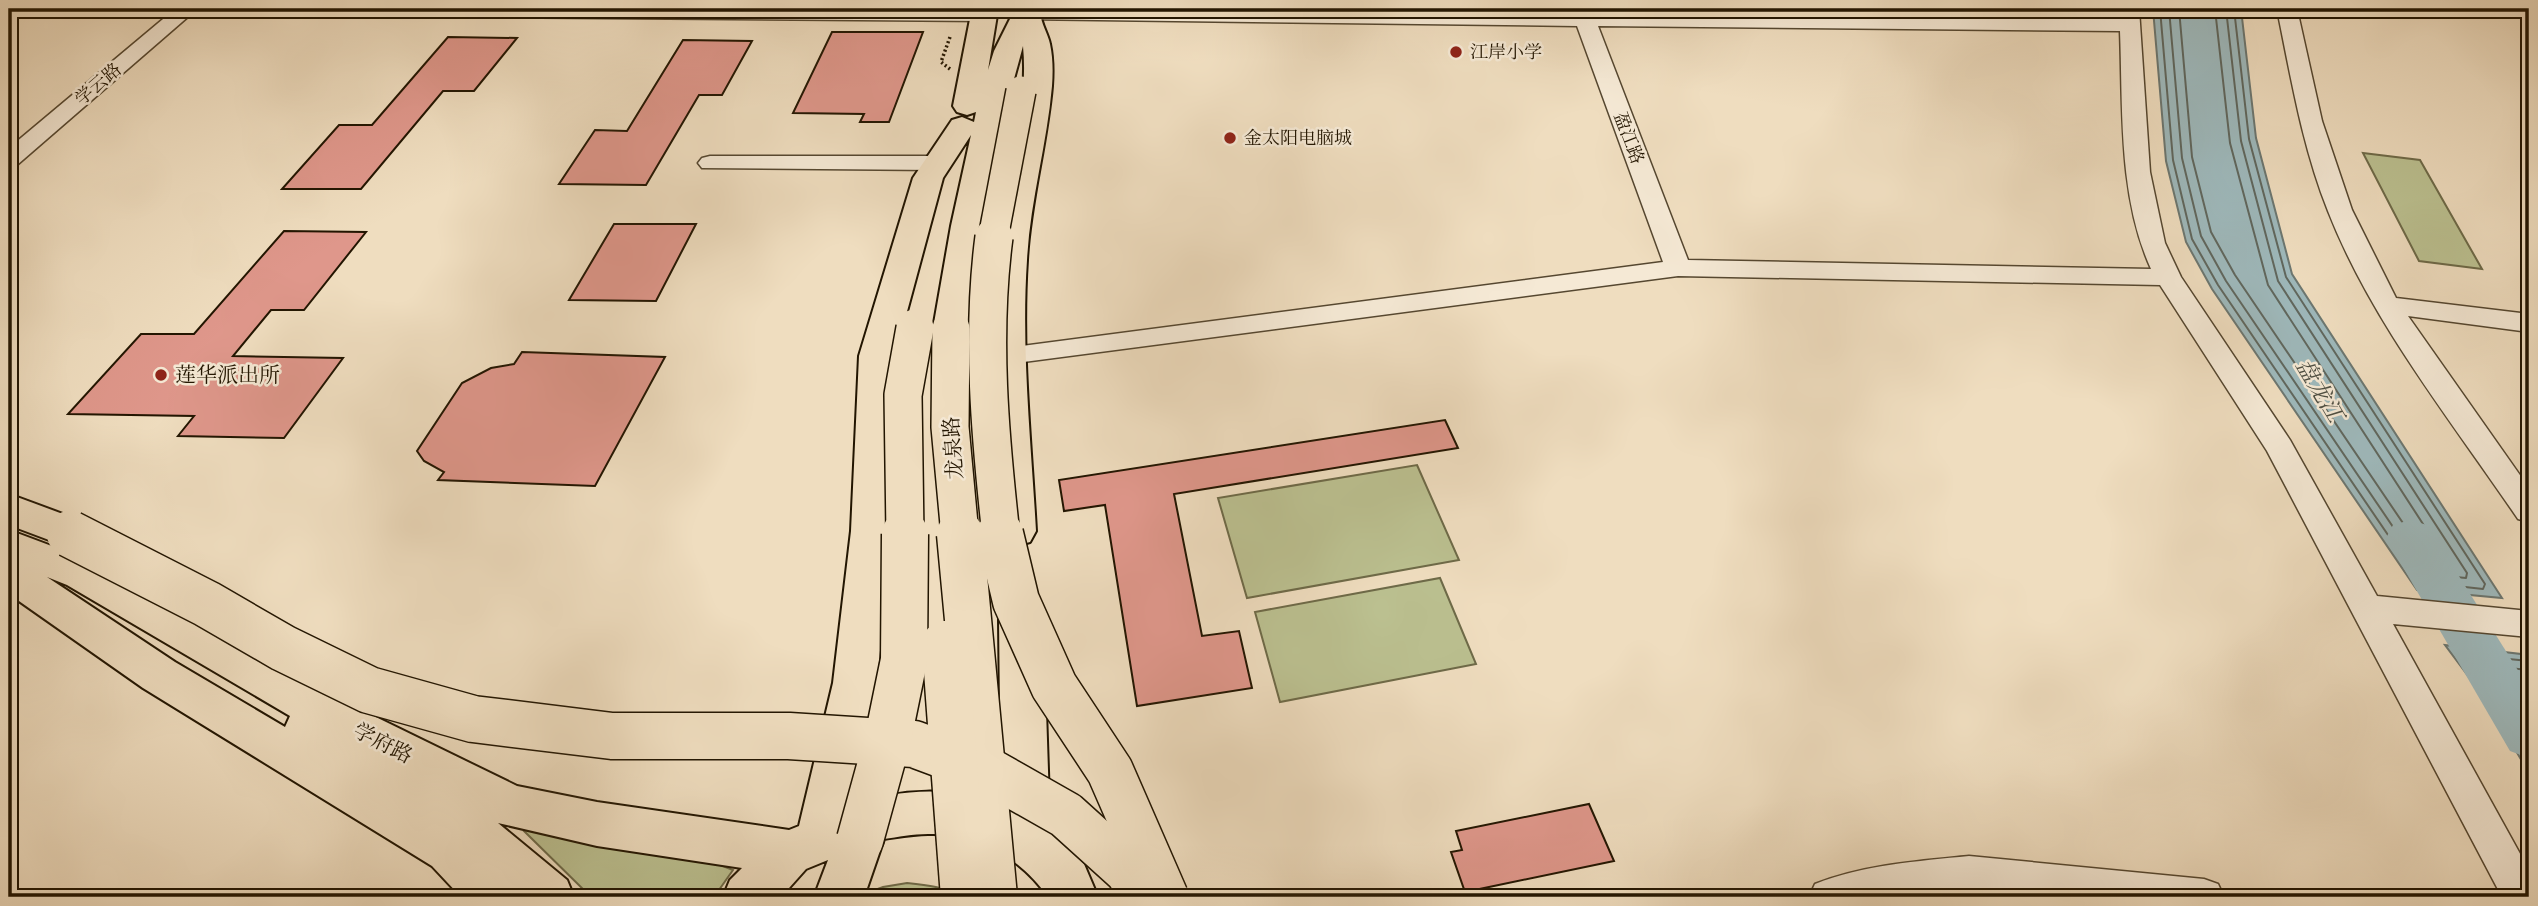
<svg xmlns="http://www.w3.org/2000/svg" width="2538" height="906" font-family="'IM FELL Great Primer','Noto Serif SC',serif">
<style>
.green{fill:#bbc090;stroke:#6e6a48;stroke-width:2}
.water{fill:#9eb9bc;stroke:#6c7771;stroke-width:2}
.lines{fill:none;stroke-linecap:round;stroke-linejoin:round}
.shore{stroke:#60675e;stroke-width:2}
.river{fill:#9eb9bc;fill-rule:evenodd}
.building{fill:#df978b;stroke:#221501;stroke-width:2}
.minor-casing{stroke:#554730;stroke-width:3}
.major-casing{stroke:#221501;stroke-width:4}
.path{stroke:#221501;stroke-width:3.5;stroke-dasharray:2 2.5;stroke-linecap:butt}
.minor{fill:#f5e9d5;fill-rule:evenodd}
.major{fill:#efddbf;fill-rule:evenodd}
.major-bridge-far2-casing{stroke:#221501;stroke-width:32;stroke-linecap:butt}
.major-bridge-far1-casing{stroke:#221501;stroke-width:40;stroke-linecap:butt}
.major-bridge-casing{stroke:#221501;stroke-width:49;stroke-linecap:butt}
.major-bridge-far2{stroke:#efddbf;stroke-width:29}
.major-bridge-far1{stroke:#efddbf;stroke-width:37}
.major-bridge{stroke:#efddbf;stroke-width:46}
.poi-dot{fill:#8f2418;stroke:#f5e9d5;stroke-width:2.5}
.labels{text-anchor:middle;stroke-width:5;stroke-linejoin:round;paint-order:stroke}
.far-poi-label{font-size:18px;fill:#221501;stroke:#f5e9d5;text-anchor:start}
.far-street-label{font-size:18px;fill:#221501;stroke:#f5e9d5}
.poi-label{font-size:21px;fill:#221501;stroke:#f5e9d5;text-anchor:start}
.street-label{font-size:21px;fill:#221501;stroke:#f5e9d5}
.water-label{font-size:23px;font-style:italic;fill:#4d4e42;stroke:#f5e9d5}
</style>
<rect width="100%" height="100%" fill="#efddbf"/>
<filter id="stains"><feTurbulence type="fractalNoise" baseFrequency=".00286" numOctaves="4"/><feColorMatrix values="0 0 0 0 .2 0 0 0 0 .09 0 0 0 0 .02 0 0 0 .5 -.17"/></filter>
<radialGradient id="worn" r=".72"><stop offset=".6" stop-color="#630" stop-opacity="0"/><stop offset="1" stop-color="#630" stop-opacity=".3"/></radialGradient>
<!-- green -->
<g class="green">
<path d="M2363 153 2420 160 2482 269 2419 261Z"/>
<path d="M1417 465 1459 560 1247 598 1218 498Z"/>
<path d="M1440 578 1476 664 1280 702 1255 612Z"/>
<path d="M533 824 705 859 733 870 714 897H591L524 831Z"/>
<path d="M907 883C927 885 945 887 963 897H856L883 887Z"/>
</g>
<!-- water -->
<g class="water">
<path d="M2153 9H2241L2256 138 2292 274 2502 598 2417 590 2212 289 2186 242 2166 161Z"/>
<path d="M2445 645 2529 655V773L2486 700Z"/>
</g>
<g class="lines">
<!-- shore -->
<g class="shore">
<path d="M2160 9 2173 160 2192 239 2218 285 2420 582 2483 589 2485 584 2286 277 2249 139 2234 9"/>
<path d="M2169 9 2182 158 2201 236 2226 281 2425 574 2466 578 2467 573 2278 281 2241 141 2226 9"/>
<path d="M2179 9 2192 157 2211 232 2235 275 2430 563 2445 566 2447 561 2268 285 2230 143 2215 9"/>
<path d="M2529 661 2468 655 2464 658 2492 696 2529 759"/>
<path d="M2529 670 2487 666 2484 669 2529 742"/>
</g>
<!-- river -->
<path class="river" d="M2410 520 2427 525 2529 688V758L2510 751 2386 538 2393 525Z"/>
</g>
<!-- building -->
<g class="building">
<path d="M832 32H923L889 122H860L864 114 793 113Z"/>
<path d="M448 37 517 38 474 91H443L361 189H282L339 125H372Z"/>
<path d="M683 40 752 41 722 95H699L646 185 559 184 595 130 627 131Z"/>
<path d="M614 224H696L656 301 569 300Z"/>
<path d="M284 231 366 232 304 310H271L233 356 343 358 284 438 178 436 194 416 68 414 141 334H194Z"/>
<path d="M522 352 665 357 595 486 438 480 444 472 424 461 417 451 462 383 491 368 514 364Z"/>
<path d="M1445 420 1458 448 1174 494 1202 636 1239 631 1252 688 1137 706 1105 505 1064 511 1059 480Z"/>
<path d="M1589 804 1614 861 1465 892 1451 852 1462 850 1456 831Z"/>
</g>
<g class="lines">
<!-- minor casing -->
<g class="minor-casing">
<g id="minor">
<path d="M175 9H197L17 165 9 167V148Z"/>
<path d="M211 9H969L991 11 994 15 991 19 984 21 221 15 214 13Z"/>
<path d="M1027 9 1573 14 1571 9H1591L1593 14 2119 19V9H2139L2150 172 2165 243 2181 277 2290 440 2377 596 2529 611V637L2393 624 2529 870V897H2502L2267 451 2160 285 1678 276 1009 364 999 361 995 355 999 349 1663 262 1577 26 1020 19 1017 15 1020 11ZM1598 26 2120 31C2123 109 2118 196 2151 269L1688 260Z"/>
<path d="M2277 9H2297L2322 121 2352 210 2396 298 2529 314V332L2408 316 2529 488V522L2518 519C2451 420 2372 323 2328 211 2302 146 2291 77 2277 9Z"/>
<path d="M710 156H936L944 158 948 163 944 168 936 170 702 168 698 163 702 158Z"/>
<path d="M1969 856 2204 879 2218 884 2224 897H2024L1969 892 1915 897H1809L1815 884C1863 865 1918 861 1969 856Z"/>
</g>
</g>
<!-- major casing -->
<g class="major-casing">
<g id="major">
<path d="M972 9H998L988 70 994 51 1015 9H1041C1038 19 1048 33 1050 44 1053 58 1053 72 1052 86 1047 145 1030 201 1027 260 1021 350 1031 441 1036 531L1030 542 1016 546 1002 542 996 531C992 440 985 348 994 258 1000 188 1030 117 1023 46L1011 90 989 192 969 329 963 337 951 340 939 337 933 329 951 226 971 135 943 178 895 356 891 531 877 683 852 806C898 788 955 786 1001 805L999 619 1006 607 1021 602 1036 607 1043 619 1050 831 1084 864 1098 897H1048C1021 858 976 832 928 834 913 834 898 837 884 839L864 897H814L828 860 806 869 781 897H723L730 880 742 868 597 846 498 823 567 880 574 897H461L432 866 143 688 9 594V530L97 563 341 700 517 786 597 802 789 830 799 826 833 683 851 531 859 356 913 178 952 120 962 117 974 122 976 112 967 115 957 112 953 106ZM47 577 67 585 290 716 285 727 175 662Z"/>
<path d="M9 494 79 520 85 531 79 542 65 546 9 525Z"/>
</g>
</g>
<!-- path -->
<path class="path" d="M950 37 941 62 950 69"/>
<!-- minor -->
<use href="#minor" class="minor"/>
<!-- major -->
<use href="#major" class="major"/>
<!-- major-bridge-far2 casing -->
<g class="major-bridge-far2-casing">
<path id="major-bridge-far2" d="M993 238 1021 91"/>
</g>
<!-- major-bridge-far1 casing -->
<g class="major-bridge-far1-casing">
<g id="major-bridge-far1">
<path d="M994 237C981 336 990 436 1001 535"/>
<path d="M951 329 950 427 960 535"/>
<path d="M65 531 74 535"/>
<path d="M905 535 903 395 915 328"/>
</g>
</g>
<!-- major-bridge casing -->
<g class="major-bridge-casing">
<g id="major-bridge">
<path d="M70 534 207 604 283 648 369 690 473 719 612 736H789L914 744 992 773 1066 815 1128 871 1145 897"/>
<path d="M960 534 994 897"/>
<path d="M1000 534 1016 601 1054 686 1110 771 1165 897"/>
<path d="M945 644 964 897"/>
<path d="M860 840 888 738 904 660 905 534"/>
</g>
</g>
<!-- major-bridge-far2 -->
<use href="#major-bridge-far2" class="major-bridge-far2"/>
<!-- major-bridge-far1 -->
<use href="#major-bridge-far1" class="major-bridge-far1"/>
<!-- major-bridge -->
<use href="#major-bridge" class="major-bridge"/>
</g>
<!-- markers -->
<g class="poi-dot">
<circle cx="1456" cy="52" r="7"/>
<circle cx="1230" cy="138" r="7"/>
<circle cx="161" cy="375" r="7"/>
</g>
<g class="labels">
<!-- far-poi labels -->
<g class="far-poi-label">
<text x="1470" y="58">江岸小学</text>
<text x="1244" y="144">金太阳电脑城</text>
</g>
<!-- far-street labels -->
<g class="far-street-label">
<text transform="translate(98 84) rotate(-40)" y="6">学云路</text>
<text transform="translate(1629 138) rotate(69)" y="6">盈江路</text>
</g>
<!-- poi labels -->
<g class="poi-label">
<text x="175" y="382">莲华派出所</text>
</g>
<!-- street labels -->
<g class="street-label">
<text transform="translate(953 448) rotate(-94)" y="7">龙泉路</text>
<text transform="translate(383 743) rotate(27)" y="7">学府路</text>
</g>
<!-- water labels -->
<g class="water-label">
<text transform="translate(2320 390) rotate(59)" y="8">盘龙江</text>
</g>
</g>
<!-- margin -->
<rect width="2538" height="906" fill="none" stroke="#efddbf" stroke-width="35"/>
<rect x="10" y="10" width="2517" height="885" fill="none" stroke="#221501" stroke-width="3.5"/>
<rect x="18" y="18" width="2503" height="871" fill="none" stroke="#221501" stroke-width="2"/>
<rect width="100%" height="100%" filter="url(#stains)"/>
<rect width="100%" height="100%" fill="url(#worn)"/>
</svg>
